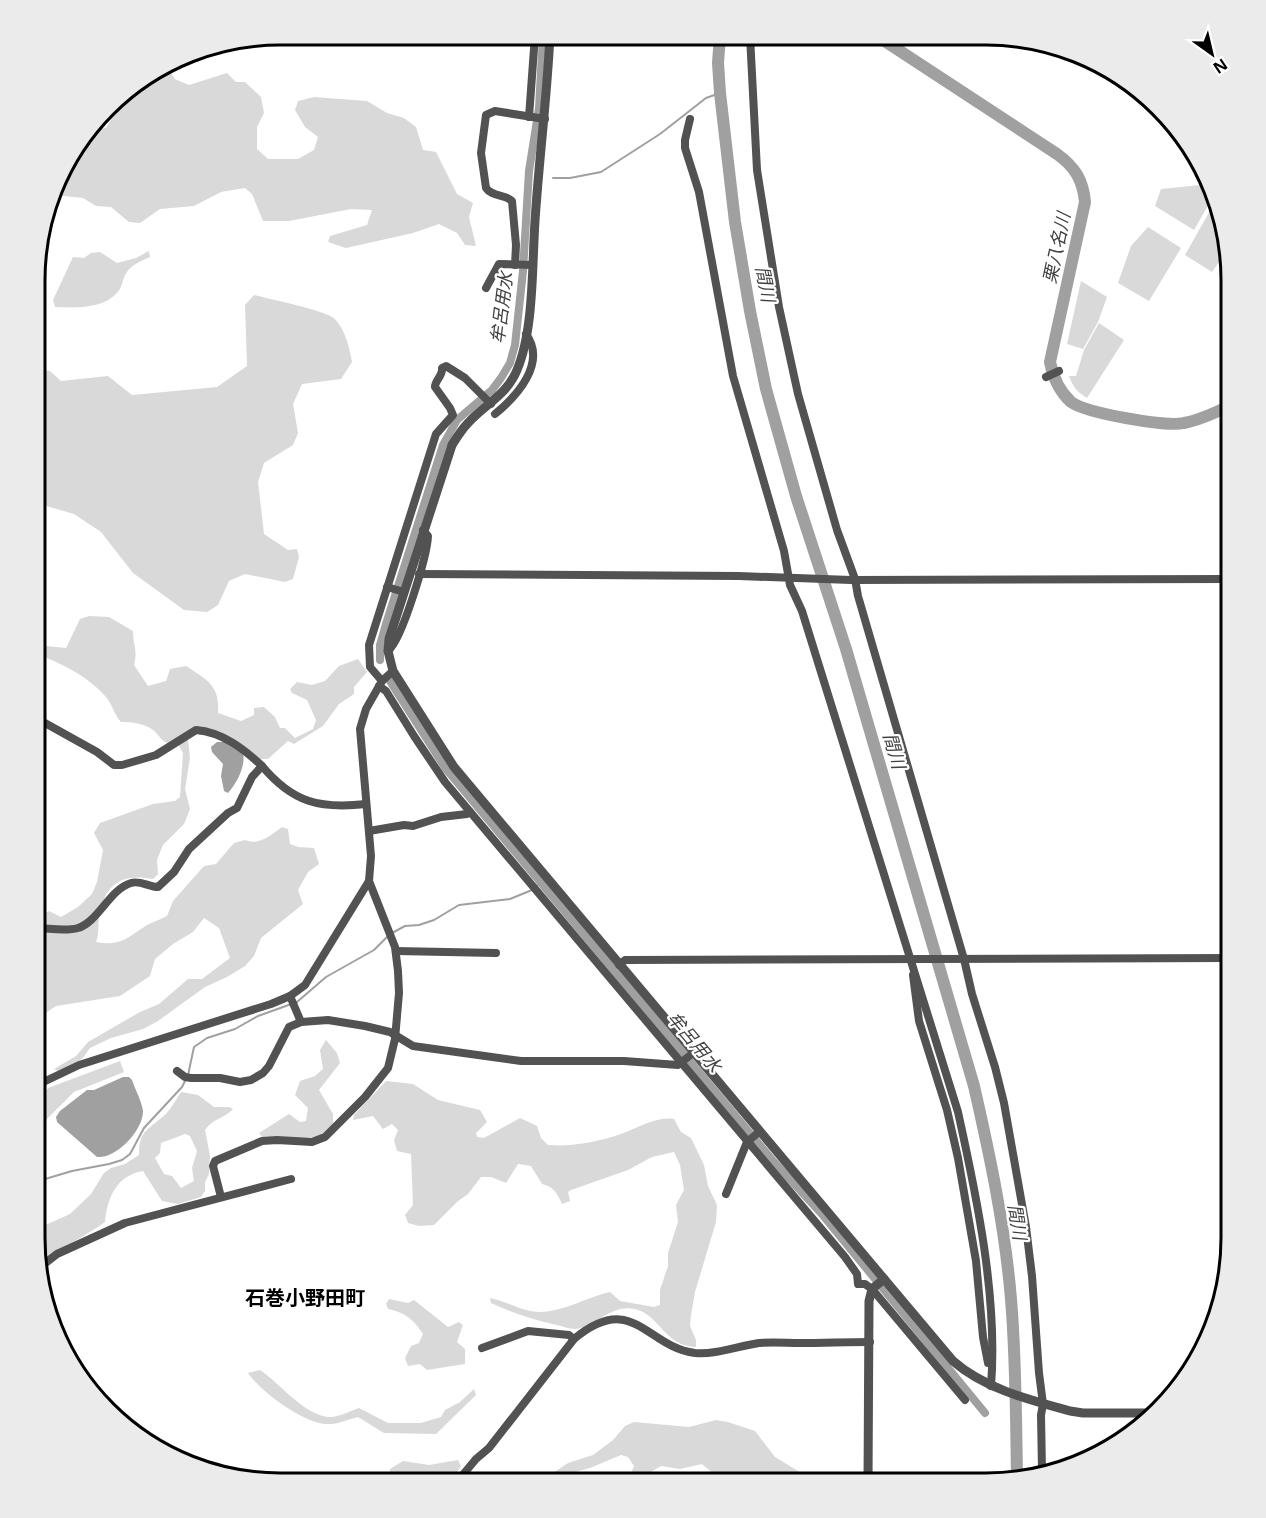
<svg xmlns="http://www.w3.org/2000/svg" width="1266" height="1518" font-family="'Open Sans','Noto Sans JP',sans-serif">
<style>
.green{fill:#d9d9d9;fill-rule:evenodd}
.water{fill:#a0a0a0}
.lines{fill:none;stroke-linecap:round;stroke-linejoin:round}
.stream{stroke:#a0a0a0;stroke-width:2}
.canal{stroke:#a0a0a0;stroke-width:8}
.river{stroke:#a0a0a0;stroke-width:12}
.minor{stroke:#525252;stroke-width:8}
.tertiary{stroke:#525252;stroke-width:9}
.labels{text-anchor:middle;stroke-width:4.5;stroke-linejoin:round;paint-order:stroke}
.water-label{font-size:18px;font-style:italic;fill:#414141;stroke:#fff}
.quarter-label{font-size:20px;font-weight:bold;fill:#000;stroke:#fff}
.rim{fill:none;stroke:#000;stroke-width:3}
</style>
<rect width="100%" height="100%" fill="#fff"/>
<!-- green -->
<g class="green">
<path d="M167 67 175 79 189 85 227 73 236 82H245L261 97 264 113 257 127V149L268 159H298L314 150 318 137 305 127 295 110 298 101 314 97 367 101 387 113 404 118 416 127 423 150 436 152 457 194 473 203 469 217 476 246 465 245 457 233 439 224 413 233 346 248 328 242 330 236 367 225 372 210 351 209 289 221H263L252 194 245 188 221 192 194 206 160 209 140 223 129 222 111 207 96 206 83 198 54 195 67 158 90 130 106 128 121 104 120 94Z"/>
<path d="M1210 184 1214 195 1194 230 1155 206 1161 189Z"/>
<path d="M1216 200 1223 216 1228 256H1223L1212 272 1185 255Z"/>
<path d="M1148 227 1181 248 1149 301 1118 283 1131 246Z"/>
<path d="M149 251 150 257C143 260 131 265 127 272 122 278 123 287 117 293 102 309 76 308 55 307L53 300 73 257 84 258 91 253 100 252 117 263 136 258Z"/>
<path d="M1081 281 1107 297 1098 322 1083 349 1067 344Z"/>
<path d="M254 295C269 299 325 310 335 319 346 331 349 347 352 362L341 379 302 384 293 404 298 433 293 445 264 463 258 482 264 534 288 550 297 549 299 557 293 579 285 582 245 574 229 581 218 605 207 612 184 610 133 573 101 532 74 514 36 503V369L50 371 61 381 108 376 132 395 217 387 247 366 245 305Z"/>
<path d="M1099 323 1124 340 1087 398C1077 392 1073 387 1069 376H1076L1084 350Z"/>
<path d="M89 616 109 617 133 631C133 646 138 650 134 665L148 686 166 681 170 669 186 666C207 680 220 685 218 713L241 721 254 715V708L264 707 275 717 280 728H285L295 738 313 729 316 720 307 700 292 693 290 689 297 682 312 685 325 681 339 666 358 659 367 672 354 687V694L339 704 323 726 294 744 288 741 268 759H260L236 741 196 729 188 739 190 758 185 789 190 809 184 824 163 845 157 860 158 874 153 879C121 873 104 884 99 918 98 926 99 934 96 942 123 947 128 936 149 924 155 921 162 919 167 916L173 901 204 866 216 864 234 843 245 840C259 846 271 835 282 827L288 829 290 844 298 847 314 848 319 864 308 872 298 890 303 904 261 938 254 956 245 966 227 977 205 987 158 1021 143 1029 111 1038 90 1048 82 1059 58 1071 54 1069 76 1056 88 1042 140 1012 159 1004 188 979H202L230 958 219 928 204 918 193 932 173 944 155 959 150 976 120 996 56 1006 35 1020V924L41 916 49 911 61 917 78 907 92 894 97 882 103 850 94 833 100 823 153 804 175 801 180 797 183 753 178 744C158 744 163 736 150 728 141 723 131 722 121 722 114 714 112 704 106 697 88 676 61 663 36 654V645L66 648 80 619Z"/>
<path d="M326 1040 337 1053 340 1063 319 1090 333 1114V1124C330 1127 326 1132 322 1134 307 1142 280 1136 263 1138L259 1133 289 1114 300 1122 306 1121 308 1108 295 1095 300 1081 315 1076 323 1069 320 1050Z"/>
<path d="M120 1061 124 1072 74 1092 47 1119 35 1150V1107L48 1088Z"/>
<path d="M386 1081 413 1084 438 1100 480 1110 487 1122 476 1133 477 1137 484 1138 520 1118 537 1126 541 1138 548 1145C573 1147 597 1142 621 1134 638 1128 656 1116 674 1119L681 1132 691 1138 704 1165 708 1186 717 1205 716 1222 695 1292 691 1315 690 1326 696 1340V1347C664 1346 660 1315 635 1309 610 1304 596 1327 575 1329 569 1329 562 1326 557 1325 533 1320 513 1313 491 1303L490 1298C507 1301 522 1312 540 1312 563 1312 587 1297 610 1292L620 1301 654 1307 660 1305V1290L668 1266V1253L678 1222 676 1205 684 1190 680 1165 674 1152 652 1157 628 1170 571 1190 568 1192 570 1201 562 1204C557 1193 554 1187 542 1184L531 1166 518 1164 506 1183 491 1177H481L468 1194 457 1202 434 1225 419 1226 408 1223 405 1215 413 1205 411 1154 397 1151 394 1140 398 1130 392 1124 383 1129 373 1116 353 1120 354 1115Z"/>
<path d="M181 1092 198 1095 214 1107H229L233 1109C224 1119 215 1117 205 1130L210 1156 209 1174 205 1182V1191L201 1197 178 1204 162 1201 143 1171C117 1175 107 1198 105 1222 83 1238 59 1248 38 1265L35 1232 41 1227 70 1214 91 1194 104 1173 111 1168 125 1164 139 1155C139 1134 145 1131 160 1119 169 1113 175 1101 181 1092ZM185 1134 190 1136 197 1151 192 1168 194 1181 181 1188 172 1176 164 1174 155 1158 160 1153 161 1143Z"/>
<path d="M389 1299 408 1303 414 1300 448 1327 459 1322 463 1325 457 1342 465 1349V1364L427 1370 420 1364 408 1366 405 1358 411 1346 419 1343 423 1334C413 1319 406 1313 388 1309L386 1304Z"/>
<path d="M260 1370C280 1383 306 1418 332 1417 341 1416 350 1411 359 1408L388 1423H421L441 1417 445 1410 460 1402 474 1389 476 1395 436 1434 384 1433 358 1417C349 1419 339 1424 330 1424 307 1426 261 1392 248 1373Z"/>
<path d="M716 1420 728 1422 755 1431 775 1457 818 1483H754L743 1475 721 1480 702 1464 680 1469 661 1466 632 1483 628 1480 634 1466 628 1457 621 1455 590 1468 564 1475 552 1483H538L568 1463 593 1455 613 1440 625 1426 634 1422 689 1427Z"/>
<path d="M458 1460 461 1466 450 1483H391L390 1469 403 1461 429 1465Z"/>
</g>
<!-- water -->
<g class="water">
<path d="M217 742H225L243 752C246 766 237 783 228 793L224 791 221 776 223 764 212 752 211 747Z"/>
<path d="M123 1077H129L132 1080C135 1089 142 1102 143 1111 143 1131 116 1159 97 1157L57 1122 56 1117 60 1111 87 1090H94Z"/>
</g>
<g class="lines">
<!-- stream -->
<g class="stream">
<path d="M553 178H570L601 172 660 134 706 98 720 93"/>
<path d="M537 886 542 882"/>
<path d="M392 933 405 926 419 925 434 920 459 905 510 899 532 890"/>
<path d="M35 1182 72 1171 109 1164 122 1160 130 1154 144 1128 182 1087 188 1075 194 1047 207 1038 235 1029 258 1016 297 1002 326 977 374 950 387 937"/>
</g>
<!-- canal -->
<g class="canal">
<path d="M380 660V645L386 624 443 445 457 420 492 390 501 378 510 363 515 345 523 271 529 171 539 108 543 35"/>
<path d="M390 681 446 769 774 1162 821 1213 985 1413"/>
</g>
<!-- river -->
<g class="river">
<path d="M720 36 718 63 720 93 735 222 750 311 766 389 796 496 846 649 974 1086C990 1156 1005 1227 1011 1299 1016 1358 1016 1419 1017 1478"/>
<path d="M877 36 1057 154C1075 167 1083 180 1085 202L1050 362C1053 377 1059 391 1071 402 1086 413 1165 427 1184 423 1200 420 1217 412 1231 405"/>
</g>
<!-- minor -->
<g class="minor">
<path d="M750 36 757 170 779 307 798 394 837 530 855 579 858 596 964 959 972 994 995 1067 1004 1103 1026 1227 1032 1276 1039 1373 1043 1404 1041 1415 1042 1471"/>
<path d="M529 117 535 35"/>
<path d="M690 119 685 140V148L699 192 733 376 784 551 790 585 802 611 958 1112C977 1198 998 1298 991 1386"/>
<path d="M515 265 516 245 512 201C505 194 492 197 486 188L481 153 486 115 495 111 545 119"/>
<path d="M486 288 499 264 533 265"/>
<path d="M1046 377 1059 371"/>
<path d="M495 414C517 396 547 363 526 334"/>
<path d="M419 574 739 576 851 580 1231 579"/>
<path d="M387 587 404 592"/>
<path d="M388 651C402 640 427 556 428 536L423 530"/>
<path d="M382 681 370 667 369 645 436 434 453 415 450 408 435 387C435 380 443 376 442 368L446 366 465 378 491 404"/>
<path d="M379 686 386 691 414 736 445 782 845 1257 857 1274 858 1284H865L872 1289 965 1400"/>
<path d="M36 718 97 752 114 765H122L156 755 196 730C222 732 244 749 262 766"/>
<path d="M369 831 404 825 413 826 441 817 467 814 470 812"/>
<path d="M35 928C48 928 65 932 78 928 98 922 110 889 131 883 140 880 149 887 158 887L174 872 189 849 228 813 237 808 252 777 262 766C293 803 320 809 366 804"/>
<path d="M396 951 496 953"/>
<path d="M619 965 625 960 1231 958"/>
<path d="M913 975 919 1021 947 1110 958 1158 976 1261 983 1337 988 1363"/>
<path d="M290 996 301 1022"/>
<path d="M177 1071 185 1077 191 1078H220L240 1082 251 1080 263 1073 269 1066 289 1027 301 1022 328 1020 365 1026 390 1032 413 1046 521 1061H624L678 1065 693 1053"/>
<path d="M35 1086 79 1065 271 1004 290 996 305 985 369 881 371 856 360 729 366 709 382 681 393 671"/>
<path d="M726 1194 747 1142 759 1132"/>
<path d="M221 1197 213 1166 215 1161 262 1141 277 1140 312 1142 325 1137 365 1097 388 1068 395 1039 399 993 398 971 395 947 369 881"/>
<path d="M39 1268 57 1254 125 1223 291 1179"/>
<path d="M482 1348 528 1331 569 1335 574 1339"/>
<path d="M456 1483 476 1459 489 1448 574 1339C633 1290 646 1347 695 1353 715 1355 738 1346 759 1343 772 1342 787 1343 800 1343 823 1343 847 1342 870 1342"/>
</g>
<!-- tertiary -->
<g class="tertiary">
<path d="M550 35C547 98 539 159 535 221 532 265 534 330 517 370 507 395 485 404 468 423 462 429 457 437 452 445L389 639 388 651 393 671 454 767 953 1361C985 1389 1030 1400 1070 1411L1083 1413H1149"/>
<path d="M868 1483 869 1301 872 1289 884 1279"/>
</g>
</g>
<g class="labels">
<!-- water labels -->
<g class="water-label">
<text transform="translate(1057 248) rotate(-78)" y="6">栗八名川</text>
<text transform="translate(765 284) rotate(79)" y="6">間川</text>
<text transform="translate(502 308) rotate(-83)" y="6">牟呂用水</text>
<text transform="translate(894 751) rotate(74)" y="6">間川</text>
<text transform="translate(694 1042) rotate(50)" y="6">牟呂用水</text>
<text transform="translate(1017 1222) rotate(81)" y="6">間川</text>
</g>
<!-- quarter labels -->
<g class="quarter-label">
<text x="305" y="1305">石巻小野田町</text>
</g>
</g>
<!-- crop -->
<path d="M0 0H1266V1518H0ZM280 45H986A235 235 0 0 1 1221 280V1238A235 235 0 0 1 986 1473H280A235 235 0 0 1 45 1238V280A235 235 0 0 1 280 45Z" fill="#ebebeb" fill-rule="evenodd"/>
<path class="rim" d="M280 45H986A235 235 0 0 1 1221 280V1238A235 235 0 0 1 986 1473H280A235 235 0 0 1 45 1238V280A235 235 0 0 1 280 45Z"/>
<!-- north arrow -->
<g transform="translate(1212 54) rotate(146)" stroke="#ffffff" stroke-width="4.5" paint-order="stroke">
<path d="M0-4.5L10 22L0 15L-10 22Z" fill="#000000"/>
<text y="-9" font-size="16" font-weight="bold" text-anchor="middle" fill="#000000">N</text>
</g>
</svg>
